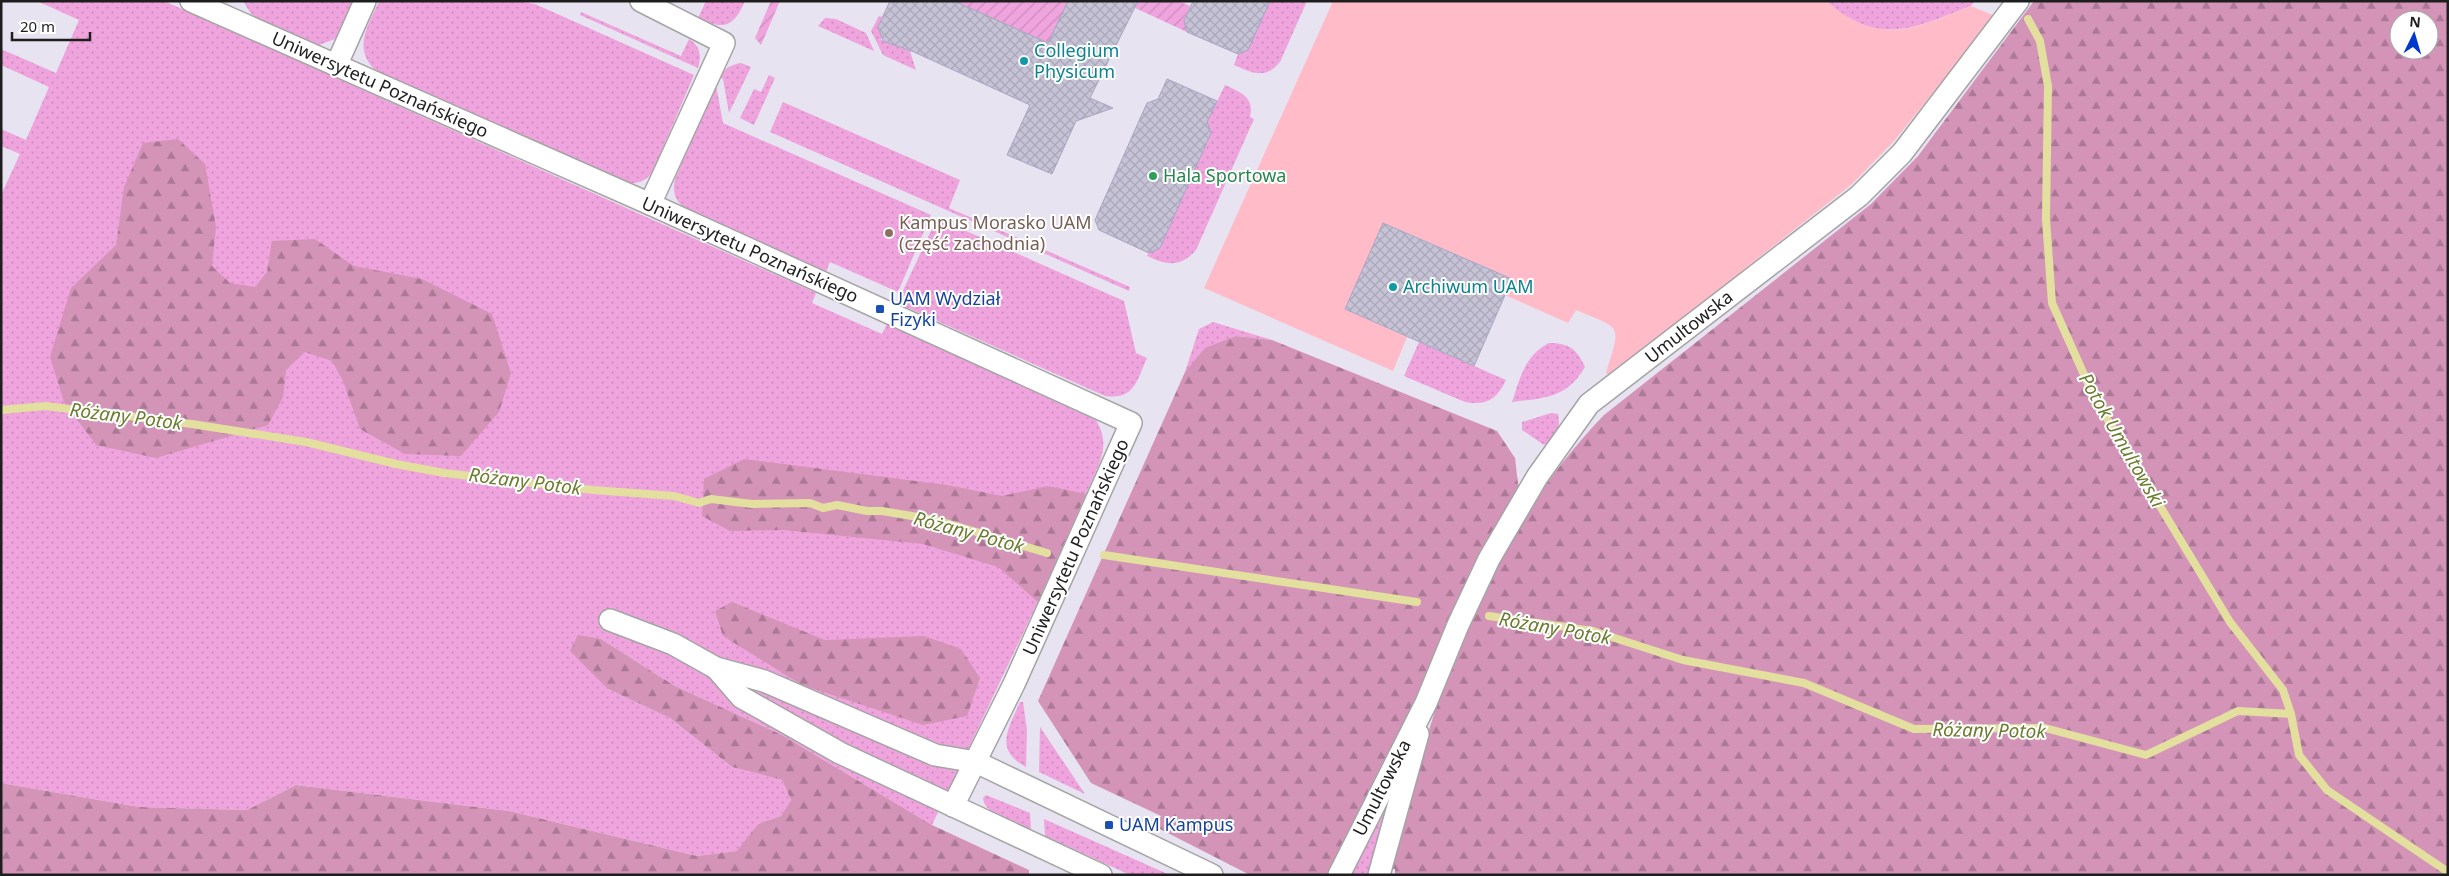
<svg xmlns="http://www.w3.org/2000/svg" width="2449" height="876" font-family="'Noto Sans',sans-serif">
<style>
.grass{fill:url(#grass-dots)}
.forest{fill:url(#forest-firs);fill-rule:evenodd}
.park{fill:#ffbcc8}
.garden{fill:url(#garden-furrows)}
.lines{fill:none;stroke-linecap:round;stroke-linejoin:round}
.stream{stroke:#e2df9f;stroke-width:8}
.building{fill:url(#building-cross-hatch);stroke:#a9a4c3}
.street-casing{stroke:#a5a5a5;stroke-width:24}
.street{stroke:#fff;stroke-width:21}
.culture-dot{fill:#0f9aa8;stroke:#fff;stroke-width:2}
.leisure-dot{fill:#2e9e5b;stroke:#fff;stroke-width:2}
.education-dot{fill:#8d6e63;stroke:#fff;stroke-width:2}
.transit-dot{fill:#1a4fb4;stroke:#fff;stroke-width:2}
.labels{text-anchor:middle;stroke-width:4;stroke-linejoin:round;paint-order:stroke}
.culture-label{font-size:18px;fill:#0d838f;stroke:#fff;text-anchor:start}
.street-label{font-size:18px;fill:#1e1e1e;stroke:#fff}
.leisure-label{font-size:18px;fill:#27864d;stroke:#fff;text-anchor:start}
.education-label{font-size:18px;fill:#785e54;stroke:#fff;text-anchor:start}
.transit-label{font-size:18px;fill:#164399;stroke:#fff;text-anchor:start}
.water-label{font-size:19px;font-style:italic;fill:#6b7d30;stroke:#fff}
</style>
<defs>
<pattern id="grass-dots" width="8" height="8" patternUnits="userSpaceOnUse" patternTransform="scale(1.25)"><rect width="8" height="8" fill="#efa4dd"/><path d="M2 2h.1M6 6h.1" fill="none" stroke="#cc8dbd" stroke-width="1.8" stroke-linecap="round"/></pattern>
<pattern id="forest-firs" width="22" height="20" patternUnits="userSpaceOnUse" patternTransform="scale(1.25)"><rect width="22" height="20" fill="#d494b8"/><path d="M5 1l3.5 6h-7zM16 11l3.5 6h-7z" fill="#ab7895"/></pattern>
<pattern id="garden-furrows" width="10" height="10" patternUnits="userSpaceOnUse" patternTransform="scale(1.25)"><rect width="10" height="10" fill="#efa4dd"/><path d="M-1 1l2-2M0 10L10 0M9 11l2-2" fill="none" stroke="#cc8dbd"/></pattern>
<pattern id="building-cross-hatch" width="8" height="8" patternUnits="userSpaceOnUse" patternTransform="scale(1.25)"><rect width="8" height="8" fill="#c6c3d7"/><path d="M0 0l8 8M0 8l8-8" fill="none" stroke="#aaa7b8"/></pattern>
</defs>
<rect width="100%" height="100%" fill="#e8e3f0"/>
<!-- grass -->
<g class="grass">
<path d="M37 1H164L816 293 812 303 882 334 887 324 1096 420C1105 436 1105 446 1100 462L1052 572 954 779 956 781 952 782 932 825 782 735 675 686 601 639 608 689 670 718 732 767 782 780 791 800 781 816 758 824 738 851 697 856 509 811 296 785 247 810 139 807 1 783V195L20 154 1 146V129L26 140 49 87 1 65V49L56 73 79 20Z"/>
<path d="M243 1H353L335 39 319 45 259 19 251 14Z"/>
<path d="M379 1H515L535 4 694 75 652 173C644 182 636 185 624 182L379 73C351 51 367 28 379 1Z"/>
<path d="M706 1H745C733 28 724 30 698 18Z"/>
<path d="M1270 1H1307L1280 62C1265 80 1252 73 1234 65L1238 54 1248 50Z"/>
<path d="M1826 1H1974L1971 6C1912 29 1879 47 1826 1Z"/>
<path d="M581 12 681 56 689 39C700 46 702 55 698 68L580 15Z"/>
<path d="M879 16 882 17 881 40 910 51 916 70 883 55 871 31Z"/>
<path d="M825 18 836 19 866 33 874 51 818 26Z"/>
<path d="M741 63 751 67 729 113 723 79 719 77C725 68 730 65 741 63Z"/>
<path d="M769 75 775 78 754 125 740 118 754 89 761 92Z"/>
<path d="M716 85 723 123 931 215 898 292 830 262 826 272 686 209C675 201 672 192 675 179Z"/>
<path d="M1225 85C1240 92 1255 97 1250 117L1254 119 1196 250C1180 268 1167 265 1147 256L1149 253 1160 248 1211 133 1207 122Z"/>
<path d="M783 102 960 180 949 208 1130 287 1129 291 770 132Z"/>
<path d="M937 218 1124 301 1136 353 1147 358C1137 380 1135 400 1105 396L897 303Z"/>
<path d="M1213 322 1272 340 1236 336 1185 372 1199 329Z"/>
<path d="M1419 342 1506 380C1497 399 1486 406 1465 402L1404 376Z"/>
<path d="M1549 343C1569 343 1577 349 1585 367 1567 398 1545 398 1512 402 1520 378 1525 355 1549 343Z"/>
<path d="M1551 413 1558 414C1561 427 1557 439 1544 445L1522 430V422Z"/>
<path d="M1020 702H1023L1027 730 1026 767C994 750 1008 729 1020 702Z"/>
<path d="M1040 727 1085 794 1039 772Z"/>
<path d="M1397 766 1371 875H1350Z"/>
<path d="M986 795 1030 813 1031 829C1017 823 984 815 983 798Z"/>
<path d="M1044 819 1170 875H1130L1045 836Z"/>
</g>
<!-- forest -->
<g class="forest">
<path d="M2034 1H2448V875H1395V869H1388C1413 788 1433 704 1466 627 1500 549 1545 476 1604 415L1871 204 1918 156ZM2399 20H2429V50H2399Z"/>
<path d="M178 139 205 164 216 227 212 266 230 283 255 287 267 272 272 241 315 239 354 266 422 279 492 314 511 373 499 412 461 456 405 454 360 429 343 381 332 361 305 352 286 370 283 397 268 425 156 458 96 445 64 402 50 357 71 288 116 245 124 187 143 143Z"/>
<path d="M1236 336 1272 340 1497 431 1515 458 1519 492 1329 875H1250L1156 827 1161 816 1091 783 1038 701 1185 372 1205 348Z"/>
<path d="M744 459 947 485 1002 496 1048 486 1086 494 1038 602 998 567 923 544 783 530 730 531 702 516 704 479Z"/>
<path d="M732 602 825 640 924 636 961 649 980 678 967 716 923 725 802 685 723 636 715 611Z"/>
<path d="M578 635 601 639 675 686 782 735 932 825 1029 870V875H1V783L139 807 247 810 296 785 509 811 697 856 737 851 758 824 781 816 791 800 782 780 732 767 670 718 608 689 570 651Z"/>
</g>
<!-- park -->
<path class="park" d="M1333 1H1826C1880 47 1911 30 1971 6L1995 16 1894 141 1852 184 1609 376 1606 373C1621 323 1623 330 1576 310L1568 323 1505 295 1512 279 1384 223 1345 309 1407 337 1393 371 1204 288Z"/>
<!-- garden -->
<g class="garden">
<path d="M771 1H780L761 45 755 38Z"/>
<path d="M954 1H1068L1069 2 1050 52 1046 41H1043L1042 43Z"/>
<path d="M1138 1H1179L1190 6 1184 21 1187 32 1133 7Z"/>
</g>
<g class="lines">
<!-- stream -->
<g class="stream">
<path d="M2028 19 2040 41 2048 86 2046 219 2052 303 2094 397 2230 622 2283 690 2291 714"/>
<path d="M1 410 45 406 192 424 306 442 396 464 444 473 593 490 674 496 699 503 711 499 752 504 810 503 823 508 837 505 867 511H882L936 520 1047 553"/>
<path d="M1104 555 1417 602"/>
<path d="M1489 616 1593 631 1683 660 1804 683 1914 729 2045 728 2146 755 2238 711 2291 714 2299 755 2327 790 2448 872"/>
</g>
</g>
<!-- building -->
<g class="building">
<path d="M890 1H954L1048 43 1068 1H1138L1090 98 1113 108 1076 121 1052 174 1007 155 1030 105 914 52 883 41 878 27Z"/>
<path d="M1193 1H1270L1248 50 1238 54 1187 32 1184 21Z"/>
<path d="M1167 79 1217 101 1207 122 1211 133 1160 248 1149 253 1099 230 1095 220 1147 103 1158 99Z"/>
<path d="M1383 223 1512 279 1474 366 1345 309Z"/>
</g>
<g class="lines">
<!-- street casing -->
<g class="street-casing">
<g id="street">
<path d="M191 1 650 204 1131 423 1014 684 953 806"/>
<path d="M641 1 724 43 650 204"/>
<path d="M336 66 365 1"/>
<path d="M610 620 673 644 716 668 764 681 935 755 976 762 1212 875"/>
<path d="M716 668 741 697 840 753 1101 875"/>
<path d="M1339 875 1426 703 1458 625 1489 559 1537 477 1589 404 1859 196 1902 153 2018 1"/>
<path d="M1379 875 1418 734"/>
</g>
</g>
<!-- street -->
<use href="#street" class="street"/>
</g>
<!-- markers -->
<g class="culture-dot">
<circle cx="1024" cy="61" r="5"/>
<circle cx="1393" cy="287" r="5"/>
</g>
<circle class="leisure-dot" cx="1153" cy="176" r="5"/>
<circle class="education-dot" cx="889" cy="233" r="5"/>
<g class="transit-dot">
<rect x="875" y="304" width="10" height="10" rx="2.5"/>
<rect x="1104" y="820" width="10" height="10" rx="2.5"/>
</g>
<g class="labels">
<!-- culture labels -->
<g class="culture-label">
<text x="1034" y="57">Collegium<tspan x="1034" dy="21">Physicum</tspan></text>
<text x="1403" y="293">Archiwum UAM</text>
</g>
<!-- street labels -->
<g class="street-label">
<text transform="translate(380 85) rotate(24)" y="6">Uniwersytetu Poznańskiego</text>
<text transform="translate(750 250) rotate(24)" y="6">Uniwersytetu Poznańskiego</text>
<text transform="translate(1689 327) rotate(-38)" y="6">Umultowska</text>
<text transform="translate(1076 547) rotate(-66)" y="6">Uniwersytetu Poznańskiego</text>
<text transform="translate(1382 788) rotate(-63)" y="6">Umultowska</text>
</g>
<!-- leisure labels -->
<g class="leisure-label">
<text x="1163" y="182">Hala Sportowa</text>
</g>
<!-- education labels -->
<g class="education-label">
<text x="899" y="229">Kampus Morasko UAM<tspan x="899" dy="21">(część zachodnia)</tspan></text>
</g>
<!-- transit labels -->
<g class="transit-label">
<text x="890" y="305">UAM Wydział<tspan x="890" dy="21">Fizyki</tspan></text>
<text x="1119" y="831">UAM Kampus</text>
</g>
<!-- water labels -->
<g class="water-label">
<text transform="translate(126 416) rotate(7)" y="7">Różany Potok</text>
<text transform="translate(2122 440) rotate(60)" y="7">Potok Umultowski</text>
<text transform="translate(525 481) rotate(7)" y="7">Różany Potok</text>
<text transform="translate(969 532) rotate(15)" y="7">Różany Potok</text>
<text transform="translate(1555 628) rotate(10)" y="7">Różany Potok</text>
<text transform="translate(1989 730) rotate(1)" y="7">Różany Potok</text>
</g>
</g>
<!-- border -->
<rect width="2449" height="876" fill="none" stroke="#1e1e1e" stroke-width="5"/>
<!-- north arrow -->
<g transform="translate(2414 35) rotate(5)"><circle r="24" fill="#ffffff" stroke="#a5a5a5"/>
<path d="M0-4L9 19L0 12L-9 19Z" fill="#0037cc"/>
<text y="-8" font-size="14" font-weight="bold" text-anchor="middle" fill="#1e1e1e">N</text>
</g>
<!-- scale -->
<path d="M12 32v8h78v-8" fill="none" stroke="#1e1e1e" stroke-width="2.5"/>
<text x="20" y="32" font-size="15" fill="#1e1e1e" stroke="#ffffff" stroke-width="4" paint-order="stroke">20 m</text>
</svg>
